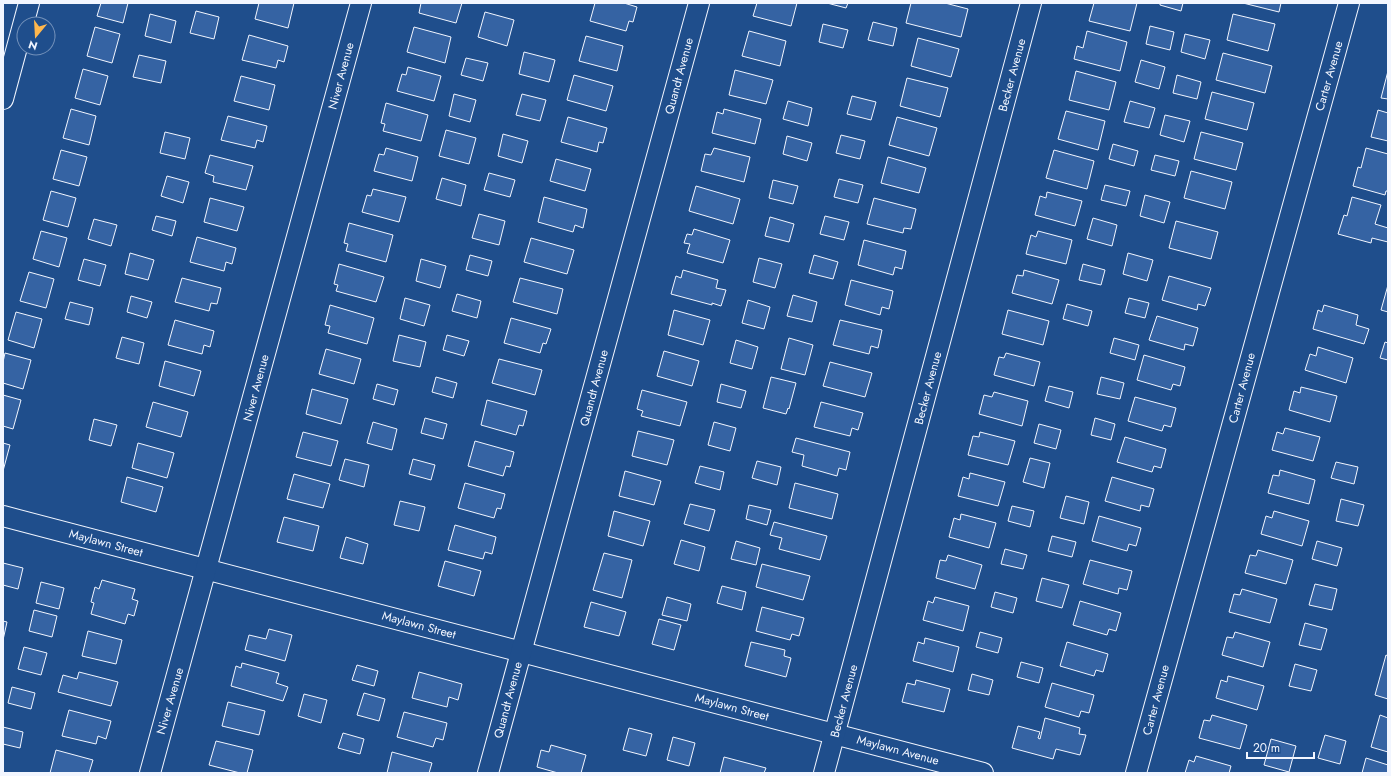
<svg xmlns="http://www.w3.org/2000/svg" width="1391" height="776" font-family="Jost,sans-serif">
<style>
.building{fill:#3563a3;stroke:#f2f6ff}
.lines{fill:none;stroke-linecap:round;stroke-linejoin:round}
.street-casing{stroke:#f2f6ff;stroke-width:22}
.street{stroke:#1f4e8c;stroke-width:20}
.labels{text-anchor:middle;stroke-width:3;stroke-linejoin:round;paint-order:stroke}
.street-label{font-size:12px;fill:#f2f6ff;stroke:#1f4e8c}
</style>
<rect width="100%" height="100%" fill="#1f4e8c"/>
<!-- building -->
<g class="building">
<path d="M101 3H128L123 23 97 16Z"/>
<path d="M259 3H294L288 28 255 19Z"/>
<path d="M421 3H462L456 23 419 13Z"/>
<path d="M595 3H624L637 7 633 22 629 21 626 31 590 21Z"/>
<path d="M757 3H797L791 26 753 16Z"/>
<path d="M827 3H848L846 8Z"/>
<path d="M911 3H945L968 9 961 37 906 23Z"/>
<path d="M1094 3H1137L1130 31 1089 21Z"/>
<path d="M1160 3H1183L1181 11 1160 5Z"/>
<path d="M1243 3H1281L1279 12Z"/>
<path d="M196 11 219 17 214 39 190 33Z"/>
<path d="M485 12 514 20 507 46 478 37Z"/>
<path d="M150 14 176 21 171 43 145 36Z"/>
<path d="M1233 14 1275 24 1268 51 1227 40Z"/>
<path d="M873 22 897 28 893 46 868 40Z"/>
<path d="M823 24 848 30 843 48 819 42Z"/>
<path d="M1150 26 1174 32 1170 50 1146 44Z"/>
<path d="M95 27 120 34 112 63 87 56Z"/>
<path d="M414 27 451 37 445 63 407 52Z"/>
<path d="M749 31 786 41 780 66 742 56Z"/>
<path d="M1087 31 1127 42 1120 71 1074 59 1077 46 1083 48Z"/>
<path d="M1185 34 1210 40 1205 59 1181 52Z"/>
<path d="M249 35 288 46 284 62 278 60 276 68 242 60Z"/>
<path d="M586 36 623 46 617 71 579 61Z"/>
<path d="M918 38 959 49 951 77 911 66Z"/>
<path d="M524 52 555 60 549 82 519 74Z"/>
<path d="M1223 53 1272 66 1265 93 1216 80Z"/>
<path d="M139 55 166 61 161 83 133 77Z"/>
<path d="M466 58 488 63 483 81 461 75Z"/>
<path d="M1141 60 1165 67 1159 89 1135 82Z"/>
<path d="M408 67 441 76 434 101 397 91 402 74 406 75Z"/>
<path d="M83 69 108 76 100 105 75 98Z"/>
<path d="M735 70 773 80 766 104 729 95Z"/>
<path d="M1076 71 1116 82 1109 110 1069 100Z"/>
<path d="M1388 71V99L1381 98Z"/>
<path d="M574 75 613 86 606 111 567 100Z"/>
<path d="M1177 75 1201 82 1197 99 1173 93Z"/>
<path d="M241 76 275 85 269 110 234 101Z"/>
<path d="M907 78 948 88 940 117 900 106Z"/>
<path d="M1212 92 1254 103 1247 130 1205 119Z"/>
<path d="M454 94 476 100 470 122 449 116Z"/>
<path d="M522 94 546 100 540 121 516 115Z"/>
<path d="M852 96 876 102 871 120 847 114Z"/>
<path d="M788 101 812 108 808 126 783 119Z"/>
<path d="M1130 101 1155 108 1149 128 1124 122Z"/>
<path d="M386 103 428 115 421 141 383 131 385 124 381 123Z"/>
<path d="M71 109 96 116 89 145 63 138Z"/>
<path d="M724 109 761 119 755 144 712 133 717 112 723 114Z"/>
<path d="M1378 110 1388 113V141L1371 137Z"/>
<path d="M1066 111 1105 121 1098 150 1058 139Z"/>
<path d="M1165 115 1190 121 1184 142 1160 135Z"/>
<path d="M228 116 267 126 263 142 257 140 255 148 221 140Z"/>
<path d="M568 117 607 128 603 143 599 142 597 152 561 142Z"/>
<path d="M897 117 937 128 929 156 889 145Z"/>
<path d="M446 130 476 138 469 164 439 156Z"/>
<path d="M165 132 190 138 185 159 160 153Z"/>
<path d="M1201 132 1243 143 1236 170 1194 159Z"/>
<path d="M503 134 528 141 522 163 498 156Z"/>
<path d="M841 135 865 141 860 159 836 153Z"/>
<path d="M787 136 812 143 807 161 783 154Z"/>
<path d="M1113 144 1138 151 1134 166 1109 159Z"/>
<path d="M386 148 418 157 412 181 374 171 379 154 384 155Z"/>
<path d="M714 148 750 157 744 182 701 171 705 154 711 155Z"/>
<path d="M1366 148 1388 154V191H1386L1385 195 1353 186 1358 167 1361 168Z"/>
<path d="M61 150 87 157 79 186 53 179Z"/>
<path d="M1054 150 1094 161 1087 189 1046 178Z"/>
<path d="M210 155 253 166 246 190 213 182 214 176 205 173Z"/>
<path d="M1155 155 1179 161 1175 176 1151 170Z"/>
<path d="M888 157 926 168 919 193 881 183Z"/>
<path d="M556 159 591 169 585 191 550 181Z"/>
<path d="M1191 171 1232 182 1225 209 1184 198Z"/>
<path d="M489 173 515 180 510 197 484 190Z"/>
<path d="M167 176 189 182 183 203 161 196Z"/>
<path d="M442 178 466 185 461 206 436 199Z"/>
<path d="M839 179 863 185 858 203 834 197Z"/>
<path d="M773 180 798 186 793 204 769 198Z"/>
<path d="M1105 185 1130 191 1126 206 1101 200Z"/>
<path d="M696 186 740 199 733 224 689 211Z"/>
<path d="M373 189 406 197 399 222 362 212 367 195 371 196Z"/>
<path d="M51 191 76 198 68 227 43 220Z"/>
<path d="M1047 192 1082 201 1075 226 1035 215 1040 196 1046 198Z"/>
<path d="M1145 195 1170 202 1164 223 1140 216Z"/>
<path d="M544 197 587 209 583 228 575 225 573 232 538 222Z"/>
<path d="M1352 197 1381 205 1375 224 1388 228V242L1372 238 1371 243 1338 234 1344 215 1347 216Z"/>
<path d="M210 198 244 207 237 231 204 222Z"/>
<path d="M874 198 916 209 911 229 904 228 903 233 867 224Z"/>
<path d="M479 214 505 221 499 245 472 238Z"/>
<path d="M156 216 176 221 172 236 152 230Z"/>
<path d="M825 216 849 222 844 240 820 234Z"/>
<path d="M770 217 794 224 789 242 765 236Z"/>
<path d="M1093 218 1117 225 1112 246 1087 239Z"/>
<path d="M94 219 117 225 111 246 88 239Z"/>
<path d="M1176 221 1218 232 1211 259 1169 248Z"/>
<path d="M349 223 393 235 386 262 346 251 348 244 344 243Z"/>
<path d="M694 229 730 240 723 263 687 253 690 244 684 243 687 234 692 235Z"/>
<path d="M41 231 67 238 59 267 33 259Z"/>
<path d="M1038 231 1072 240 1066 264 1026 254 1031 235 1036 237Z"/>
<path d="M197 237 236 248 232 264 226 262 224 271 190 262Z"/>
<path d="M531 238 574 250 567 274 524 262Z"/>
<path d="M864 240 906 251 902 269 895 267 893 275 858 265Z"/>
<path d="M130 253 154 260 148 280 125 274Z"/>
<path d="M1128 253 1153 260 1147 281 1123 274Z"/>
<path d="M470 255 492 261 488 276 466 270Z"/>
<path d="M814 255 838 262 833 279 809 273Z"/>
<path d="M759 258 782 264 775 288 753 282Z"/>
<path d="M84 259 106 265 100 286 78 280Z"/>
<path d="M421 259 446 266 440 288 416 281Z"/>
<path d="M339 264 384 277 376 302 336 291 338 285 334 284Z"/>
<path d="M1083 264 1105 270 1101 285 1079 280Z"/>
<path d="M683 270 718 280 716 288 726 290 721 306 712 303V305L671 294 676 276 681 278Z"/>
<path d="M1024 270 1059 280 1052 304 1012 293 1017 275 1023 276Z"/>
<path d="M29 272 54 279 46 308 20 301Z"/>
<path d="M1169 276 1211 288 1205 306 1198 304 1197 310 1162 300Z"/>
<path d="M182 278 221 288 217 304 211 303 209 311 175 302Z"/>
<path d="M520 278 563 289 557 314 513 302Z"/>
<path d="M851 280 893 291 889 309 882 307 880 315 845 305Z"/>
<path d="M1388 285V312L1381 310Z"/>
<path d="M457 294 481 301 477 318 452 311Z"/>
<path d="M793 295 817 302 812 322 787 316Z"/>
<path d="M131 296 152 302 147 318 127 312Z"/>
<path d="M405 298 430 305 424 326 400 319Z"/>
<path d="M1129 298 1149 303 1145 318 1125 313Z"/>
<path d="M748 300 770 307 764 329 742 323Z"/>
<path d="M70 302 93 308 89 325 65 319Z"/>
<path d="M1067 304 1092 311 1088 326 1063 319Z"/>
<path d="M330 305 374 318 367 344 328 333 330 326 325 325Z"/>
<path d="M1324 305 1358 315 1356 325 1369 329 1364 344 1313 329 1318 310 1322 312Z"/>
<path d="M674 310 710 320 703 345 668 335Z"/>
<path d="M1008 310 1049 321 1043 345 1002 334Z"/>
<path d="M16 312 42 319 34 348 8 340Z"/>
<path d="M1157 316 1198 328 1193 346 1185 344 1184 350 1149 340Z"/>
<path d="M511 318 551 329 546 344 543 343 540 353 504 343Z"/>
<path d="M175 320 214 331 210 347 204 345 202 354 168 345Z"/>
<path d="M840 320 882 330 878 348 871 346 869 354 833 345Z"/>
<path d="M399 335 426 342 420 367 393 361Z"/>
<path d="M447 335 469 341 464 356 443 350Z"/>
<path d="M122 337 144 343 139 364 116 358Z"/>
<path d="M789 338 813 345 805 375 781 369Z"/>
<path d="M1114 338 1139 345 1135 360 1110 353Z"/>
<path d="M736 340 758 347 752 369 730 363Z"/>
<path d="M1385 342 1388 343V360L1380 358Z"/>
<path d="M1318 347 1353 358 1346 383 1305 370 1310 354 1316 356Z"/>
<path d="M326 349 361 359 354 384 319 374Z"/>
<path d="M664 351 699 361 692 386 657 376Z"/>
<path d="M5 353 31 360 23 389 3 383V362Z"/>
<path d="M1006 353 1040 362 1034 386 994 375 999 357 1004 358Z"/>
<path d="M1144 355 1185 367 1180 386 1173 384 1171 390 1137 380Z"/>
<path d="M499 359 542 370 535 395 492 383Z"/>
<path d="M165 361 201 371 194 396 159 386Z"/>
<path d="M830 362 872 373 865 397 823 386Z"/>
<path d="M436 377 457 383 453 398 432 392Z"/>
<path d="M771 377 796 383 789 409 788 408 786 414 763 408Z"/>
<path d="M1101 377 1124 383 1120 399 1097 394Z"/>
<path d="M377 384 398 390 394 405 373 399Z"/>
<path d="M721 384 746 391 741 408 717 402Z"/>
<path d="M1049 386 1073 392 1069 408 1045 401Z"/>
<path d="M1301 387 1337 396 1330 422 1289 410 1294 391 1300 393Z"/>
<path d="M312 389 348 399 341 424 306 414Z"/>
<path d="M642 390 687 402 680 426 641 416 643 411 637 409Z"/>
<path d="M994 392 1028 401 1022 426 979 414 984 395 992 397Z"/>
<path d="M3 395 21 400 13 429 3 426Z"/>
<path d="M1135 397 1176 408 1171 427 1164 425 1162 431 1128 421Z"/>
<path d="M487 400 527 411 523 426 519 425 516 435 481 425Z"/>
<path d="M153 402 188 412 181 437 146 427Z"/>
<path d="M821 402 863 413 858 430 852 428 850 436 814 427Z"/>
<path d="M425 418 447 424 443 439 421 433Z"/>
<path d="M1095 418 1115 424 1111 440 1091 435Z"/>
<path d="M94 419 117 425 111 446 89 440Z"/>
<path d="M373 422 397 429 392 450 367 443Z"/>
<path d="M714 422 736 428 730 451 708 445Z"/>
<path d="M1039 424 1061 430 1056 449 1034 443Z"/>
<path d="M1285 428 1320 437 1313 461 1272 450 1277 432 1283 434Z"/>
<path d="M638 431 674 440 667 465 632 456Z"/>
<path d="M303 432 338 441 331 466 296 457Z"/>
<path d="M980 432 1015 441 1008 465 968 455 973 436 979 437Z"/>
<path d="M1125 437 1166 449 1161 468 1154 466 1152 472 1117 462Z"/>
<path d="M796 438 850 452 846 470 839 468 837 476 802 466 804 455 792 452Z"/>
<path d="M475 441 514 452 510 467 506 466 503 476 468 466Z"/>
<path d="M3 443 10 445 3 471Z"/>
<path d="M138 443 174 453 167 478 132 468Z"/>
<path d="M1030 458 1050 463 1044 488 1023 482Z"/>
<path d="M345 459 369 465 364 487 339 480Z"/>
<path d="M413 459 435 465 431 480 409 474Z"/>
<path d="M757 461 781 467 777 485 752 478Z"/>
<path d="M1336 462 1358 467 1354 484 1331 478Z"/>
<path d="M700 466 724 472 720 490 695 483Z"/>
<path d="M1280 470 1315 480 1309 504 1268 493 1273 475 1279 476Z"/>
<path d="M625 471 661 481 654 505 619 496Z"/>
<path d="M970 473 1005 482 998 506 958 496 963 477 969 479Z"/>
<path d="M294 474 330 484 323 508 287 499Z"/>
<path d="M127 477 163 487 156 512 121 502Z"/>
<path d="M1112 477 1154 489 1149 507 1141 505 1140 511 1105 501Z"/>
<path d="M465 483 505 494 501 509 497 508 494 518 458 508Z"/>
<path d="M795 483 838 494 832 519 789 508Z"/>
<path d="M1066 496 1089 502 1084 524 1060 518Z"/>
<path d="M1341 499 1364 505 1358 526 1336 521Z"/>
<path d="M400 501 425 507 419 531 394 525Z"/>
<path d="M690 504 715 510 709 531 684 524Z"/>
<path d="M749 505 771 510 767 525 746 519Z"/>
<path d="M1012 506 1034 511 1030 527 1008 521Z"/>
<path d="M614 511 650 521 643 546 608 536Z"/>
<path d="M1274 511 1309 521 1302 546 1261 534 1266 516 1272 518Z"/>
<path d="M961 514 996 523 989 548 949 537 954 518 960 520Z"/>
<path d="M1099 516 1141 528 1136 546 1129 544 1127 551 1092 541Z"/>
<path d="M284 517 319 526 313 551 277 542Z"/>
<path d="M774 522 827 536 820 560 779 549 782 538 770 535Z"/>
<path d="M455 525 496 537 492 554 485 552 483 559 448 550Z"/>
<path d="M1052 536 1076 542 1072 557 1048 551Z"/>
<path d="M346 537 368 544 363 564 340 558Z"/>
<path d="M681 540 705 547 699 571 674 564Z"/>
<path d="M736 541 760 548 756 565 731 559Z"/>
<path d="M1317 541 1342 548 1337 566 1312 559Z"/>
<path d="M1005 549 1027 555 1023 569 1001 564Z"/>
<path d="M1258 550 1293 560 1286 584 1245 573 1250 555 1256 556Z"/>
<path d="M604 553 632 560 622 598 593 590Z"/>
<path d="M948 555 982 565 975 589 936 578 940 560 946 561Z"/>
<path d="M1090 560 1132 571 1127 590 1119 588 1118 594 1083 584Z"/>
<path d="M445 561 481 571 474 596 438 586Z"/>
<path d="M3 563 23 568 18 589 3 585Z"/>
<path d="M762 564 810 576 803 600 756 587Z"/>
<path d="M1042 578 1069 585 1062 608 1036 601Z"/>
<path d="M102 580 135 589 132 599 138 601 134 616 128 614 125 624 91 614 94 603 91 602 95 587 99 589Z"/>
<path d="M41 582 64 588 59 609 36 603Z"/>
<path d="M1315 584 1337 589 1332 610 1309 605Z"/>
<path d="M722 586 746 592 742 610 717 603Z"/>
<path d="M1242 589 1277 599 1270 623 1229 612 1234 594 1240 595Z"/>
<path d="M995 592 1017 598 1013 613 991 607Z"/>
<path d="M667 597 691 604 687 621 662 615Z"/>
<path d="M935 597 969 606 963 631 923 620 928 601 933 603Z"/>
<path d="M1080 601 1121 613 1116 631 1109 629 1107 635 1073 625Z"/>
<path d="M591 602 626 612 619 636 584 627Z"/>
<path d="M762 607 804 618 799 636 792 634 790 640 756 631Z"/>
<path d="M34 610 57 616 52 637 29 631Z"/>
<path d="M659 619 681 625 674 650 652 644Z"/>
<path d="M3 621 7 622 3 640Z"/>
<path d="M1305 623 1327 629 1321 650 1299 645Z"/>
<path d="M269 629 292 635 285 661 245 650 249 635 266 639Z"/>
<path d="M88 631 122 640 116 664 82 656Z"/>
<path d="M980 632 1002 638 998 653 976 647Z"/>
<path d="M1235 632 1270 642 1263 667 1222 655 1227 637 1233 638Z"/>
<path d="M925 638 959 647 953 672 913 661 918 642 924 644Z"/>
<path d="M751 642 785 650 784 656 791 658 786 677 745 666Z"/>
<path d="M1067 642 1108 654 1103 672 1096 670 1094 676 1060 666Z"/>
<path d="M24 647 47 653 41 675 18 669Z"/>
<path d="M1386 655 1388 656V699L1375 695Z"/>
<path d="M1021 662 1043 668 1039 683 1017 677Z"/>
<path d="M242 663 279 673 276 683 288 687 283 701 231 686 236 666 241 668Z"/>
<path d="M1295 664 1317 670 1311 691 1289 686Z"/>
<path d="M357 665 378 671 374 686 352 680Z"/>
<path d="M79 672 118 682 111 706 58 692 63 675 77 679Z"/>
<path d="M419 672 462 684 458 700 449 697 447 707 412 698Z"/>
<path d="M972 674 993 680 989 695 968 690Z"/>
<path d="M1228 676 1264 686 1257 710 1216 698 1221 680 1227 682Z"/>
<path d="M916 680 950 689 944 712 902 702 907 683 915 685Z"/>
<path d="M1052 683 1094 695 1089 713 1081 711 1079 717 1045 707Z"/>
<path d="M12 687 35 693 31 709 8 703Z"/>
<path d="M364 693 385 699 379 721 357 715Z"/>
<path d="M304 694 327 700 321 723 298 716Z"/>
<path d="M228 702 265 711 259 735 222 726Z"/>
<path d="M69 710 111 721 106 739 98 736 96 744 62 736Z"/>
<path d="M404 712 447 723 443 740 436 738 433 747 397 737Z"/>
<path d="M1212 715 1247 725 1240 749 1199 738 1204 720 1210 721Z"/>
<path d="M1380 715 1388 718V752L1371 747Z"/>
<path d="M1045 718 1080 728 1079 734 1086 735 1080 755 1056 749 1053 759 1012 748 1018 726 1040 732 1038 738 1040 739Z"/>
<path d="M3 727 23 732 20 748 3 744Z"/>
<path d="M629 728 652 734 646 756 623 750Z"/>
<path d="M343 733 364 739 360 754 338 748Z"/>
<path d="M1325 735 1346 741 1340 764 1318 758Z"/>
<path d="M673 737 695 743 689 766 667 760Z"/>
<path d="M1271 739 1296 746 1289 772 1264 765Z"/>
<path d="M216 741 253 750 247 773H240L209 765Z"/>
<path d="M551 745 586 755 581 773H558L537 767 541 750 549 752Z"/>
<path d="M56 750 93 760 89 773H50Z"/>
<path d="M392 752 432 763 429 773H387Z"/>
<path d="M1196 756 1231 766 1229 773H1185L1189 760 1194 762Z"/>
<path d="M724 757 766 768 764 773H720Z"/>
<path d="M1366 758 1388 765V773H1362Z"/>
</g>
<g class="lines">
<!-- street casing -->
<g class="street-casing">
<g id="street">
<path d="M3 99 29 3"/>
<path d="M3 516 983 773"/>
<path d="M150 773 361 3"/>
<path d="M488 773 699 3"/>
<path d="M824 773 1031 3"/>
<path d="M1136 773 1349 3"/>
</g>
</g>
<!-- street -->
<use href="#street" class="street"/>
</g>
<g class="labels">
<!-- street labels -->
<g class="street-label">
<text transform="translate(1012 75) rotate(-75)" y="4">Becker Avenue</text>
<text transform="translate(341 76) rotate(-75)" y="4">Niver Avenue</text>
<text transform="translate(679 76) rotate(-75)" y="4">Quandt Avenue</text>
<text transform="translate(1329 76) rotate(-74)" y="4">Carter Avenue</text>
<text transform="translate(256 388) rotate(-75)" y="4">Niver Avenue</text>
<text transform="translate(594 388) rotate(-75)" y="4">Quandt Avenue</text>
<text transform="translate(928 388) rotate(-75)" y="4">Becker Avenue</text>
<text transform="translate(1242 388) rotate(-75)" y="4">Carter Avenue</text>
<text transform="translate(106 543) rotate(15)" y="4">Maylawn Street</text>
<text transform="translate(419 625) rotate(15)" y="4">Maylawn Street</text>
<text transform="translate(508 700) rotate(-75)" y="4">Quandt Avenue</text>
<text transform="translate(1156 700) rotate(-75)" y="4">Carter Avenue</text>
<text transform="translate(170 701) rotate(-74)" y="4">Niver Avenue</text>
<text transform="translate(844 701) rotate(-75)" y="4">Becker Avenue</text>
<text transform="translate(732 707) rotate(15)" y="4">Maylawn Street</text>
<text transform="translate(898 750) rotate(15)" y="4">Maylawn Avenue</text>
</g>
</g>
<!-- border -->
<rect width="1391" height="776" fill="none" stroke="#f2f6ff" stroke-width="8"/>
<!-- north arrow -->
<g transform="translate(36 36) rotate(198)"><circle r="19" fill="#1f4e8c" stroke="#7391ba"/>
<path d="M0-3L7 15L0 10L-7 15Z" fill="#ffb74d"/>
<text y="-6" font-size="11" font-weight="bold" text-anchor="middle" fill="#f2f6ff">N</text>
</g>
<!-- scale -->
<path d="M1247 752v6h67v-6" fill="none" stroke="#f2f6ff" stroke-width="2"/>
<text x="1253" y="752" font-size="12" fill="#f2f6ff" stroke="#1f4e8c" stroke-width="3" paint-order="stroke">20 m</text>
</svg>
